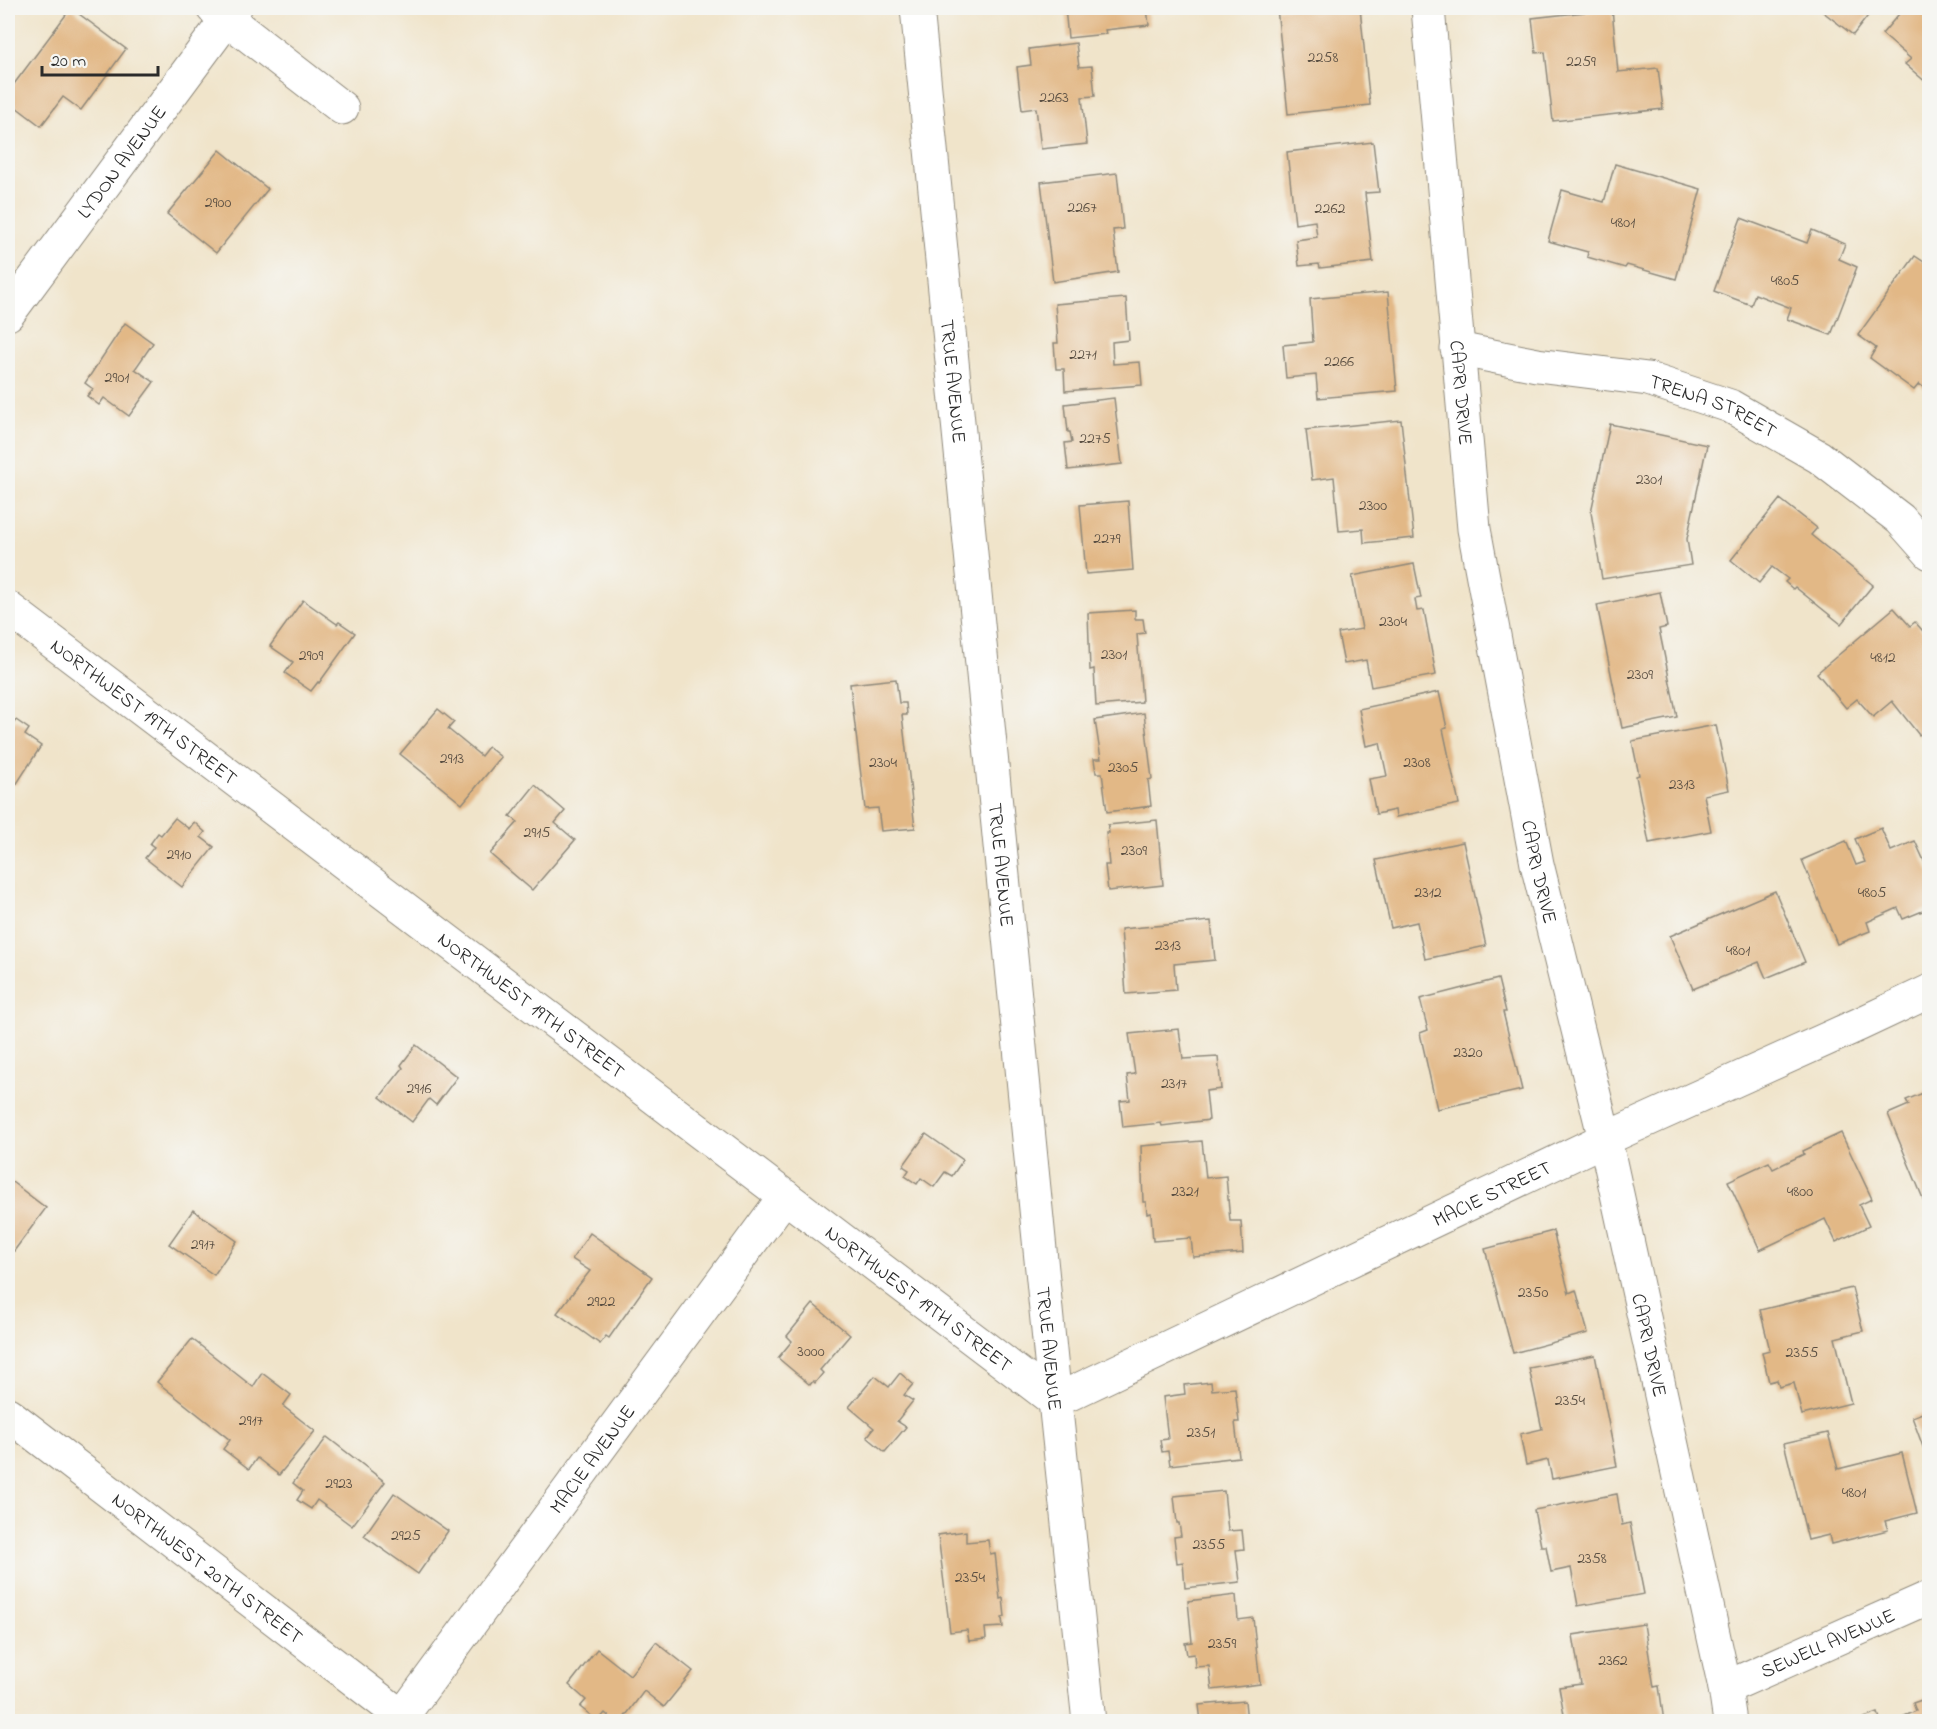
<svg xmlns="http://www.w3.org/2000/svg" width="1937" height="1729" font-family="'Indie Flower',sans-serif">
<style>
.building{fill:#e2b886}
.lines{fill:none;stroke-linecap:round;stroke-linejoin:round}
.minor-casing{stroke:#8e887a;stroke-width:35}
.minor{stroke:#fff;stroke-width:33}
.labels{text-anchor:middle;stroke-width:4.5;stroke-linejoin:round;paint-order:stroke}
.number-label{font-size:16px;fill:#594e42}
.street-label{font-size:20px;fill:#2b2b2b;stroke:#f6f6f2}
</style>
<rect width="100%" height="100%" fill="#f6f6f2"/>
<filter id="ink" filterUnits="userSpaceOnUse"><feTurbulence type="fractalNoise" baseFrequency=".0167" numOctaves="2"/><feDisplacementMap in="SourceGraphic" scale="12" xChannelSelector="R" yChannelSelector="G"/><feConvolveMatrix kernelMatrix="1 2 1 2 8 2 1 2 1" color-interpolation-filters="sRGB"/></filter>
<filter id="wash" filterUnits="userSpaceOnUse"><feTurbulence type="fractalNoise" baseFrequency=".008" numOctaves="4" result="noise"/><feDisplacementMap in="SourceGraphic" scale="24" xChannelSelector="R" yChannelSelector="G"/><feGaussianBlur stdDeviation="1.35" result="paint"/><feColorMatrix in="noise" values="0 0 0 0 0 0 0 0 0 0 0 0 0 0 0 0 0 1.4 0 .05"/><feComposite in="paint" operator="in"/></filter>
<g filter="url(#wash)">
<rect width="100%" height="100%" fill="#f0e4ca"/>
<g id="blocks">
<!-- building -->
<g class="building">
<path d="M71 8 126 49 81 110 63 97 41 126 8 101V92Z"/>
<path d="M1065 8H1147L1149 25 1105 30 1106 34 1068 38Z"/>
<path d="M1277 8H1360L1370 105 1288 114Z"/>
<path d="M1818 8H1874L1853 35Z"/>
<path d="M1904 8H1930L1928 84 1905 64 1911 59 1882 34Z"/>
<path d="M1612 9 1618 72 1658 68 1663 109 1553 121 1545 52 1536 53 1532 18Z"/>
<path d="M1076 43 1079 67 1092 66 1095 96 1082 97 1087 144 1041 149 1036 108 1022 110 1017 67 1031 65 1029 49Z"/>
<path d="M1373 142 1379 192 1365 193 1373 262 1320 268 1319 264 1299 266 1296 240 1317 237 1315 221 1295 224 1287 152Z"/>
<path d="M220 150 268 189 216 253 167 214Z"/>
<path d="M1615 164 1701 189 1676 279 1627 265 1625 268 1587 257 1588 252 1548 241 1562 190 1604 202Z"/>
<path d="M1117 173 1123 229 1113 230 1118 272 1053 282 1041 182Z"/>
<path d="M1741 218 1807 243 1812 230 1845 244 1839 259 1857 267 1831 335 1787 319 1791 308 1755 294 1751 305 1714 291Z"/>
<path d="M1915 256 1930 266V392L1919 384 1914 390 1870 358 1876 348 1858 335Z"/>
<path d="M1388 292 1397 391 1318 398 1316 375 1286 378 1283 345 1313 342 1310 299Z"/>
<path d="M1126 298 1129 340 1112 342 1113 364 1140 362 1142 385 1065 391 1064 369H1056L1054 343H1058L1055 304Z"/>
<path d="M125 323 153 343 135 369 154 382 129 416 104 398 99 405 87 396 93 389 85 383Z"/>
<path d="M1114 398 1122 464 1068 470 1065 443 1072 442 1070 432H1068L1065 404Z"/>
<path d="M1401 420 1414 538 1364 543 1363 529 1339 531 1334 477 1312 480 1306 430Z"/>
<path d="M1610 424 1707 445 1687 539 1691 565 1602 579 1591 512Z"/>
<path d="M1780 499 1817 528 1811 535 1873 585 1841 624 1795 587 1793 589 1785 582 1788 579 1772 567 1759 583 1731 560Z"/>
<path d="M1128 501 1133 570 1086 574 1080 505Z"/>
<path d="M1414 564 1421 598 1415 599 1417 611 1424 610 1436 675 1371 687 1366 660 1344 664 1338 633 1362 629 1352 576Z"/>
<path d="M1660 592 1667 627 1659 629 1677 717 1622 728 1597 605Z"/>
<path d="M303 600 337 624 339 622 355 633 319 683 318 682 311 691 285 673 293 662 270 646Z"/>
<path d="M1894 608 1910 626 1915 622 1930 639V726L1919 735 1892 701 1873 717 1857 699 1846 708 1817 673Z"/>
<path d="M1135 610V619H1143L1145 633 1137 634 1142 702 1096 706 1094 669 1090 670 1088 613Z"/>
<path d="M896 679 899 703H906L907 715H902L915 828 881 831 878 808 865 809 850 684Z"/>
<path d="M1439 692 1447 728 1443 729 1459 804 1396 817 1395 810 1376 814 1369 779 1387 776 1380 743 1366 746 1359 709Z"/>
<path d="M438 709 454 722 448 729 481 756 488 747 501 757 462 804 400 754Z"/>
<path d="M1144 713 1152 779 1148 780 1151 806 1107 812 1102 773H1096L1094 759H1101L1095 720Z"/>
<path d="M16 720 29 729 25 735 41 746 16 785 8 779V721L13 724Z"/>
<path d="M1716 725 1729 790 1704 795 1711 831 1649 843 1636 776 1639 775 1632 741Z"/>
<path d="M535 785 565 811 555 823 575 840 532 890 490 854 518 822 510 816Z"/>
<path d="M175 818 189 829 194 822 205 832 201 837 214 847 182 887 145 858 154 847 150 844 158 833 161 835Z"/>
<path d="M1157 820 1163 885 1108 891 1105 865H1109L1106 833H1109L1108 825Z"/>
<path d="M1881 828 1891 851 1915 841 1930 874V908L1903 919 1898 908 1867 922 1870 931 1837 944 1802 860 1846 841 1856 865 1865 862 1855 839Z"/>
<path d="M1463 842 1486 946 1425 959 1417 922 1391 928 1376 860Z"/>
<path d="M1775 891 1805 962 1766 978 1759 962 1693 989 1670 936Z"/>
<path d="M1211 921 1215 960 1174 964 1176 990 1126 994 1121 929Z"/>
<path d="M1498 979 1506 1012H1503L1522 1090 1437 1109 1420 1033 1428 1030 1420 999Z"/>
<path d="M1179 1029 1183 1059 1218 1057 1221 1089 1206 1091 1209 1120 1162 1126 1161 1123 1123 1127 1120 1101 1130 1100 1127 1075 1135 1074 1129 1034Z"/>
<path d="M416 1045 457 1077 436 1105 429 1099 412 1122 380 1097 403 1068 401 1065Z"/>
<path d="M1930 1090V1213H1929L1888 1114 1909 1105 1906 1100Z"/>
<path d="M1841 1133 1872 1199 1859 1205 1869 1226 1836 1242 1825 1219 1760 1250 1728 1181 1769 1162 1773 1169 1804 1154 1803 1151Z"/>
<path d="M926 1134 963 1160 952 1176 945 1172 934 1187 921 1178 917 1184 905 1176 909 1170 903 1166Z"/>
<path d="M1202 1141 1206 1178 1226 1176 1230 1221H1241L1243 1253 1193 1257 1191 1238 1153 1241 1151 1213 1147 1214 1146 1202H1143L1141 1146Z"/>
<path d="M8 1179 46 1208 11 1255 8 1252Z"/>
<path d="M193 1210 237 1241 214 1275 169 1244Z"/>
<path d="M1553 1231 1569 1293 1576 1290 1588 1333 1513 1353 1485 1249Z"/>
<path d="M590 1233 652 1277 609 1338 606 1336 600 1344 557 1313 590 1271 572 1259Z"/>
<path d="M1852 1288 1863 1331 1835 1338 1851 1403 1802 1415 1794 1383 1779 1387 1777 1380 1769 1382 1762 1352 1770 1350 1760 1310Z"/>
<path d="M813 1304 850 1335 820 1370 823 1373 815 1383 813 1381 810 1385 778 1358 792 1341 787 1336Z"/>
<path d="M192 1339 253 1387 262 1373 291 1395 283 1406 315 1431 279 1475 257 1458 249 1469 223 1449 230 1440 157 1382Z"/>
<path d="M1595 1355 1617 1466 1552 1479 1548 1460 1526 1465 1520 1434 1542 1429 1529 1368Z"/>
<path d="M900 1373 913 1384 904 1395 913 1401 897 1421 906 1427 885 1452 867 1437 874 1428 849 1407 875 1376 889 1387Z"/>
<path d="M1211 1382 1212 1390 1235 1388 1239 1422H1235L1239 1457 1170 1465 1168 1451 1162 1452 1160 1440 1168 1439 1163 1397 1185 1394 1184 1385Z"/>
<path d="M1930 1410V1463H1929L1912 1417Z"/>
<path d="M1828 1433 1838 1469 1902 1453 1917 1513 1885 1521 1888 1530 1831 1544 1829 1535 1808 1540 1784 1443Z"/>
<path d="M327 1437 385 1482 352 1526 317 1500 311 1509 297 1500 303 1491 293 1483Z"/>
<path d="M1224 1491 1228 1531 1242 1530 1244 1549 1236 1550 1240 1582 1185 1588 1183 1562 1177 1563 1174 1537 1181 1536 1179 1523H1177L1174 1496Z"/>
<path d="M394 1493 448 1531 418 1574 364 1536Z"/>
<path d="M1617 1494 1622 1525 1630 1523 1644 1594 1578 1606 1571 1568 1551 1572 1546 1546H1541L1534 1510Z"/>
<path d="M966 1531V1542L988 1540 990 1554 995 1553 1000 1599 1003 1598 1005 1617 1002 1618 1003 1627 985 1628 986 1639 969 1641 967 1630 950 1632 938 1535Z"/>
<path d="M1236 1595 1238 1620 1253 1618 1260 1684 1212 1690 1209 1666 1195 1667 1194 1654 1187 1655 1185 1643 1192 1642 1188 1601Z"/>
<path d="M1644 1624 1654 1687 1659 1686 1664 1722H1588L1587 1716 1565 1720 1559 1687 1581 1684 1573 1635Z"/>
<path d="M656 1642 693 1671 664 1707 644 1691 621 1722H615L605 1713 598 1721 580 1707 586 1700 569 1685 597 1649 630 1675Z"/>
<path d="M1930 1697V1722H1891L1916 1711 1913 1703Z"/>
<path d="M1245 1701 1247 1722H1201L1199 1705Z"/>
<path d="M1878 1713 1881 1722H1856V1721Z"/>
</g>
</g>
</g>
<g filter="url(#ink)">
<use href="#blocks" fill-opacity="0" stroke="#8e887a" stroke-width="1.5"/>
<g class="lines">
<!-- minor casing -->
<g class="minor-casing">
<g id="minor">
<path d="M213 8 342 108"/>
<path id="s1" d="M917 8 1055 1401 1089 1722"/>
<path id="s2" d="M1428 8 1474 529 1537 864 1605 1139 1725 1688 1730 1722"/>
<path id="s3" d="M8 314 235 8"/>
<path id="s4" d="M1457 349 1537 365 1648 379 1730 406 1819 457 1900 519 1930 553"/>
<path id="s5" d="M8 608 1055 1401 1605 1139 1860 1024 1930 991"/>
<path id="s6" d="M8 1414 409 1722"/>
<path id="s7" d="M1725 1688 1930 1597"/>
<path id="s8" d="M398 1722 785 1196"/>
</g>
</g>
<!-- minor -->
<use href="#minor" class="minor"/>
</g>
</g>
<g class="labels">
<!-- number labels -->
<g class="number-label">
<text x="1323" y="62">2258</text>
<text x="1581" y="66">2259</text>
<text x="1054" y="102">2263</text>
<text x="218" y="207">2900</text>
<text x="1082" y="212">2267</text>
<text x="1330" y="213">2262</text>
<text x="1623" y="227">4801</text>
<text x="1785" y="285">4805</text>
<text x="1083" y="359">2271</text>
<text x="1339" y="366">2266</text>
<text x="117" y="382">2901</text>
<text x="1095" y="443">2275</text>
<text x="1649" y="484">2301</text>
<text x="1373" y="510">2300</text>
<text x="1107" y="543">2279</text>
<text x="1393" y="626">2304</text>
<text x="1114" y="659">2301</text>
<text x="311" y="660">2909</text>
<text x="1883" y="662">4812</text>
<text x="1640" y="679">2309</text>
<text x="452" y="763">2913</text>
<text x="883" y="767">2304</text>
<text x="1417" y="767">2308</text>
<text x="1123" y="772">2305</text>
<text x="1682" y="789">2313</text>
<text x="537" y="837">2915</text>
<text x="1134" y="855">2309</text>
<text x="179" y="859">2910</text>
<text x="1428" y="897">2312</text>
<text x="1872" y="897">4805</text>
<text x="1168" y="950">2313</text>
<text x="1738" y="955">4801</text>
<text x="1468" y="1057">2320</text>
<text x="1174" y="1088">2317</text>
<text x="419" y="1093">2916</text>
<text x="1185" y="1196">2321</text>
<text x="1800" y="1196">4800</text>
<text x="203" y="1249">2917</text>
<text x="1533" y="1297">2350</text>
<text x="601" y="1306">2922</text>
<text x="811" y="1356">3000</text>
<text x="1802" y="1357">2355</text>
<text x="1570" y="1405">2354</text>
<text x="251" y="1425">2917</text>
<text x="1201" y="1437">2351</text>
<text x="339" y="1488">2923</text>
<text x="1854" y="1497">4801</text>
<text x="406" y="1540">2925</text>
<text x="1209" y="1549">2355</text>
<text x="1592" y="1563">2358</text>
<text x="970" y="1582">2354</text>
<text x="1222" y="1648">2359</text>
<text x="1613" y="1665">2362</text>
</g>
<!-- street labels -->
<g class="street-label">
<text dy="7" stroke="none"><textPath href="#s3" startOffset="190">LYDON AVENUE</textPath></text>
<text dy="7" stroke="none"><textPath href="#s1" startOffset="375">TRUE AVENUE</textPath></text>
<text dy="7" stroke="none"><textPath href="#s2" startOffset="386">CAPRI DRIVE</textPath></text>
<text dy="7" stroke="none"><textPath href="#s4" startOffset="264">TRENA STREET</textPath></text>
<text dy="7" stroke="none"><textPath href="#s5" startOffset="171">NORTHWEST 19TH STREET</textPath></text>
<text dy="7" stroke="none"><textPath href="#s1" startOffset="861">TRUE AVENUE</textPath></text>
<text dy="7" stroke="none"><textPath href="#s2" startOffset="872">CAPRI DRIVE</textPath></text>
<text dy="7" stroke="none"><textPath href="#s5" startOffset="657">NORTHWEST 19TH STREET</textPath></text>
<text dy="7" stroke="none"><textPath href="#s5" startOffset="1797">MACIE STREET</textPath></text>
<text dy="7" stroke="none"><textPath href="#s5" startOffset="1143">NORTHWEST 19TH STREET</textPath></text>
<text dy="7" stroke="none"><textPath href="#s2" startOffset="1358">CAPRI DRIVE</textPath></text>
<text dy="7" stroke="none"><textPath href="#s1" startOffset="1347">TRUE AVENUE</textPath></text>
<text dy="7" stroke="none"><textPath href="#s8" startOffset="327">MACIE AVENUE</textPath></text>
<text dy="7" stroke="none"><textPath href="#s6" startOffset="252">NORTHWEST 20TH STREET</textPath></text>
<text dy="7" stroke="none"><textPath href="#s7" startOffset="112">SEWELL AVENUE</textPath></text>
</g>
</g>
<!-- margin -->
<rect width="1937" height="1729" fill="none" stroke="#f6f6f2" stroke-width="30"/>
<!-- scale -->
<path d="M42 66v9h116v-9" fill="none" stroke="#2b2b2b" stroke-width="3"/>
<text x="51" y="66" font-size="18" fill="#2b2b2b" stroke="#f6f6f2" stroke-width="4.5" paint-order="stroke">20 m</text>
</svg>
